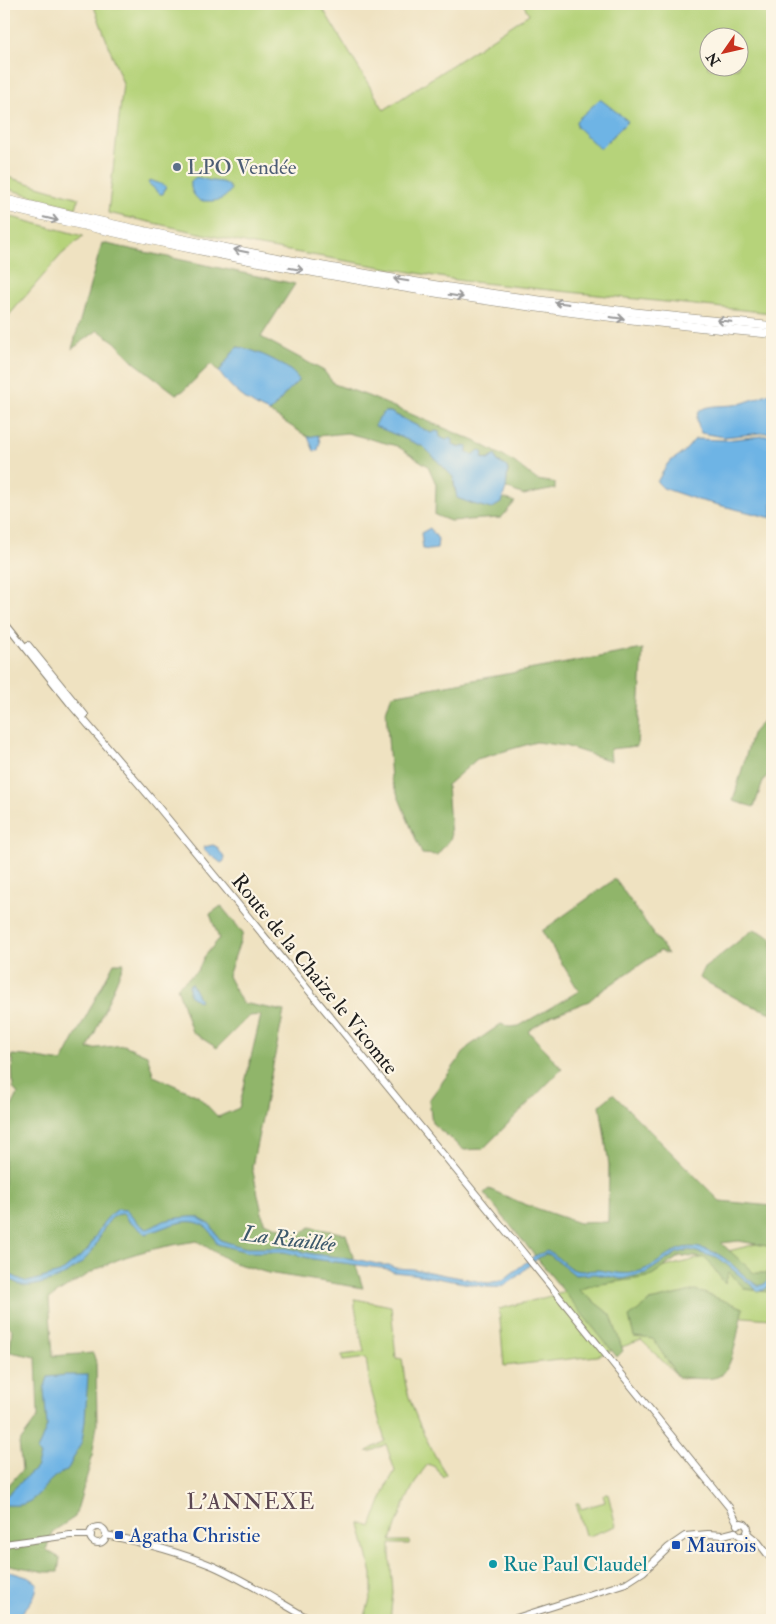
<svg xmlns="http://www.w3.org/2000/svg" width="776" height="1624" font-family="'IM FELL Double Pica',serif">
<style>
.green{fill:#b6d37a;stroke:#69784b;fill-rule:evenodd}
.forest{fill:#90b56a;stroke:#566843}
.water{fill:#6eb4e5;stroke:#456880}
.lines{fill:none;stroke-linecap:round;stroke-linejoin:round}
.secondary-casing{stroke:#867f6e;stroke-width:8}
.highway-casing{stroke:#867f6e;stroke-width:9}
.secondary{stroke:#fff;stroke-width:6}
.highway{stroke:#fff;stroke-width:8}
.oneway{stroke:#999}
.service-dot{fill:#5c6f8a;stroke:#fcf5e5;stroke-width:2}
.transit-dot{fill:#1a4fb4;stroke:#fcf5e5;stroke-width:2}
.culture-dot{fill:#0f9aa8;stroke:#fcf5e5;stroke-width:2}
.labels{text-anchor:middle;stroke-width:4.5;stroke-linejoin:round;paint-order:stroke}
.service-label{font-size:21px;fill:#4e5e75;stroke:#fcf5e5;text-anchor:start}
.street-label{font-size:21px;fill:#1c1c1c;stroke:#fcf5e5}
.transit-label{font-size:21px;fill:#164399;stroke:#fcf5e5;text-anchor:start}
.culture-label{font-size:21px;fill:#0d838f;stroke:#fcf5e5;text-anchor:start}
.water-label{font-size:22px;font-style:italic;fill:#3d596c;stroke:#fcf5e5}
.neighbourhood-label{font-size:22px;letter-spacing:1px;fill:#5c4752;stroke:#fcf5e5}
</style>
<rect width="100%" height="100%" fill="#fcf5e5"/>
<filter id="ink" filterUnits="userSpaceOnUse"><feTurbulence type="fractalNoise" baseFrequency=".02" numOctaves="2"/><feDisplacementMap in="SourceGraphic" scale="10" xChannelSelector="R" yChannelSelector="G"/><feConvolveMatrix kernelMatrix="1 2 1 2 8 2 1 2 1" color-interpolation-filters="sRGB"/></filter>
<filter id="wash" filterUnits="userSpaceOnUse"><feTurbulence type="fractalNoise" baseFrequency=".0096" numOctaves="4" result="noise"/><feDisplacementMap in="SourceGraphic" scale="20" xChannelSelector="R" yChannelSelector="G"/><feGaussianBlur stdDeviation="1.12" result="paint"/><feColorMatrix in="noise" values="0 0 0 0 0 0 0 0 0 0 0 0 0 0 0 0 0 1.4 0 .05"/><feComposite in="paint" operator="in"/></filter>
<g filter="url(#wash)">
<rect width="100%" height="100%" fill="#efe2c1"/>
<!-- green -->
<g class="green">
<path d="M93 4H320L384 110 529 14 523 4H772V313L463 281 254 245 108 213 123 84ZM708 38H738V68H708Z"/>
<path d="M4 176 79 198 76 208 4 188Z"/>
<path d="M4 215 83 236 61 255 4 321Z"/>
<path d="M772 1240V1319L730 1316 722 1375 681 1379 641 1340 597 1356 504 1366 499 1309Z"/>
<path d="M355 1299 391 1306 396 1358 402 1359C404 1369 404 1380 407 1390 414 1416 431 1451 446 1474L443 1477 435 1467 428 1464C412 1482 398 1518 391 1541H410L409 1544H390V1555L393 1592 390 1620H364L372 1592V1574L360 1524 361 1523 371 1527 388 1483 395 1471 386 1444 370 1452 367 1451 385 1441 370 1386 366 1358 343 1361 342 1355 364 1352 355 1307Z"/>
<path d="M606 1493 608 1494 616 1526 589 1536 585 1535 576 1503H579L581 1509 605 1502 603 1495Z"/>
</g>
<!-- forest -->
<g class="forest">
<path d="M102 243 295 284 261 337 324 371 334 384 368 396 477 442 514 462 537 480 555 483V489L524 495 506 488 508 470 506 466 498 462 473 455 390 412H384L378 420 424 446 453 477 455 491 501 503 504 498 515 502 501 518 450 521 435 515 436 484 428 466 397 446 347 433 308 437 269 412 272 410 286 393 299 380 238 347 235 349 219 372 211 364 183 391 176 394 134 362 115 342 98 330 72 349Z"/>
<path d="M643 649 637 746 610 749 611 761 565 746 536 742 477 759 447 785 451 838 437 855 422 854 391 779 386 711 392 695Z"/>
<path d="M772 710V772L764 779 754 807 733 801 752 734Z"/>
<path d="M615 879 668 954 660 951 597 994 589 1001 553 1015 528 1031 562 1069 483 1149 464 1150 432 1123 429 1100 468 1047 501 1024 509 1027 519 1026 579 991 542 931Z"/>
<path d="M221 906 243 933 228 976 242 1003 284 1011 252 1167 264 1222 300 1235 310 1227 346 1234 363 1288 268 1273 231 1262 197 1241C171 1245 143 1250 117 1260 93 1270 71 1284 49 1299L53 1356 93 1353 96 1362 97 1425 91 1462 75 1517 52 1532 46 1550 60 1558 58 1572H46L4 1564V1490L22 1470 19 1443 38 1417 36 1357 10 1352 12 1329 4 1321V1148L7 1142 9 1112 18 1094 13 1088 12 1055 26 1056 62 1062 114 963H124L88 1049 124 1045 147 1055 154 1076 198 1096 218 1117 239 1108 261 1015 249 1016 217 1048 192 1032 177 987 198 970 204 957 219 939 210 914Z"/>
<path d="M754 929 772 938V1013L745 1003 699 978 703 969Z"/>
<path d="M613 1094 720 1201 772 1206V1247L739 1241 721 1243 754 1273H767L768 1292 745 1289 729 1272 725 1284 706 1258 680 1256 649 1277 594 1285 579 1290 611 1315 623 1351 617 1357 484 1193 489 1189 524 1204 579 1223 608 1222 609 1165 600 1105Z"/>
<path d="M696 1290 743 1308C739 1323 734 1367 721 1375 711 1382 690 1377 678 1377L653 1339 634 1337 629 1317 650 1301Z"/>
</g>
<!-- water -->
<g class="water">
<path d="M600 99 628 121 600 149 577 127 576 121Z"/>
<path d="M196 177C201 178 204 179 208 180 218 183 224 179 231 189 224 203 213 201 200 201 193 195 190 190 191 181Z"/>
<path d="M150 180 166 186 163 194H160L148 183Z"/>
<path d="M238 347C254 349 292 366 299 380L286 393 272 410 269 412C250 405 230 388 219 372L235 349Z"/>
<path d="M770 393 772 394V432L724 437 701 433C687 402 713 407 733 405 741 405 761 396 770 393Z"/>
<path d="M384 412H390L431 433 436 431 439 432 440 437 446 440 450 438 453 440V445L459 448 467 445V452L473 455 479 450 483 453 482 458 488 460 495 455 498 462 506 466 508 470 506 488 501 503 491 509 473 504 457 498 453 477 424 447 375 426 377 420Z"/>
<path d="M318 435 320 442 318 450 314 451 308 437Z"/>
<path d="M772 435V518L698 500 663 488 657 482 668 463 684 452 695 439 725 440Z"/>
<path d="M430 528 438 539 437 549 429 550 423 549 421 533Z"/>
<path d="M213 845 217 847 225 859 223 862 221 863 203 849 204 847Z"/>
<path d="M191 983 200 1000 198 1001 189 995V985Z"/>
<path d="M118 1209 126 1210C132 1217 139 1225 147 1229 153 1227 156 1225 161 1222 168 1219 190 1216 198 1217L202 1220 210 1224 220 1240 239 1246 247 1248H286L313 1254 355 1259 382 1265H389L395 1268 413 1269 488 1283 503 1280 534 1256 547 1251C558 1255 565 1267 575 1270 582 1272 591 1270 598 1270 613 1272 625 1276 640 1271 669 1261 674 1238 711 1251 730 1258 740 1275 757 1285 764 1287 769 1280 772 1275V1283L764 1290 758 1291 720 1259 690 1250 677 1253 646 1273 622 1279 595 1274 575 1275 550 1255 546 1254C529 1260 517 1283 499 1287 496 1288 491 1287 487 1287L413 1274 393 1272 388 1269 313 1259 284 1252H247L217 1244C214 1239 211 1230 206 1227 189 1214 165 1228 146 1234 139 1230 136 1224 128 1221L124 1214C105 1212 100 1243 90 1254 78 1268 62 1278 44 1283 39 1284 31 1287 25 1286 18 1285 10 1279 4 1276V1272L27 1282 60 1273 87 1251 103 1223 110 1215Z"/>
<path d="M66 1375H88L85 1421 82 1441 67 1471C47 1475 42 1498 24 1504 18 1506 10 1505 4 1505V1498L36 1468 40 1456 37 1451 47 1426 44 1389 48 1377Z"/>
<path d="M4 1570 30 1578 37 1583C37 1600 25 1607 16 1620H4Z"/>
</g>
</g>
<g filter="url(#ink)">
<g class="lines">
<!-- secondary casing -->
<g class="secondary-casing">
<g id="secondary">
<path d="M4 621 72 706 155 803 506 1231 729 1507 738 1524"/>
<path d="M28 645 85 715"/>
<path d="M737 1525 741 1523 745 1524 748 1528 747 1533"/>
<circle cx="98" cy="1535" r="8"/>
<path d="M735 1532 740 1536H744L747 1533"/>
<path d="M747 1533 758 1542 772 1560"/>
<path d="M106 1535C141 1542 181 1553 213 1566 247 1581 279 1602 311 1620"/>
<path d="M4 1544 70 1535H91"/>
<path d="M510 1620 626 1583 643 1572 669 1547 685 1536 708 1534 723 1535 735 1532"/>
</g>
</g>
<!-- highway casing -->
<g class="highway-casing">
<g id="highway">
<path d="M4 199C256 260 513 304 772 326"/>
<path d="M4 207C257 268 513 311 772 334"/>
</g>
</g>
<!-- secondary -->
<use href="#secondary" class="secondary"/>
<!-- highway -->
<use href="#highway" class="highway"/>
</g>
<!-- one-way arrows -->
<defs><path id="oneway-shaft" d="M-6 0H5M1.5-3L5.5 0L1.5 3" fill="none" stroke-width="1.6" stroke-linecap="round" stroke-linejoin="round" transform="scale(1.25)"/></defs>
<g class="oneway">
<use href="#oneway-shaft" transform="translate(51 219) rotate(13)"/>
<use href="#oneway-shaft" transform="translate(241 251) rotate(-169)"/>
<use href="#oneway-shaft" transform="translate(296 269) rotate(10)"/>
<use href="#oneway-shaft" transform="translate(401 280) rotate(-171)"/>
<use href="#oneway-shaft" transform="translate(456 296) rotate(9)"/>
<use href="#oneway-shaft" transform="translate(562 303) rotate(-173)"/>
<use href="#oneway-shaft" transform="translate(617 318) rotate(7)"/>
<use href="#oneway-shaft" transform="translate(724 321) rotate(-174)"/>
</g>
</g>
<!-- markers -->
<circle class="service-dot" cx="177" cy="167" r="5"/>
<g class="transit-dot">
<rect x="114" y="1530" width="10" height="10" rx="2.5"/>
<rect x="671" y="1540" width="10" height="10" rx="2.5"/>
</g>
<circle class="culture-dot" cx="493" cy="1564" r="5"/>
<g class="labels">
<!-- service labels -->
<g class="service-label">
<text x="187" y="174">LPO Vendée</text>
</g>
<!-- street labels -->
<g class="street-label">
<text transform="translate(315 974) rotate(51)" y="7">Route de la Chaize le Vicomte</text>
</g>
<!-- transit labels -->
<g class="transit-label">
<text x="129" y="1542">Agatha Christie</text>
<text x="686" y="1552">Maurois</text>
</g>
<!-- culture labels -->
<g class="culture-label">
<text x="503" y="1571">Rue Paul Claudel</text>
</g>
<!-- water labels -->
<g class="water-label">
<text transform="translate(289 1238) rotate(7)" y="8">La Riaillée</text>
</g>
<!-- neighbourhood labels -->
<g class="neighbourhood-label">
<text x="251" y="1509">L'ANNEXE</text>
</g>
</g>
<!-- margin -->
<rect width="776" height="1624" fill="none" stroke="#fcf5e5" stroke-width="20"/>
<!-- north arrow -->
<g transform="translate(724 52) rotate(236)"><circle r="24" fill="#fcf5e5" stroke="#a29e95"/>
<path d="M0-4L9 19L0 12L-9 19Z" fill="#c8321e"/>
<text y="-8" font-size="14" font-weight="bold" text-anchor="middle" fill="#1c1c1c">N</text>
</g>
</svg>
